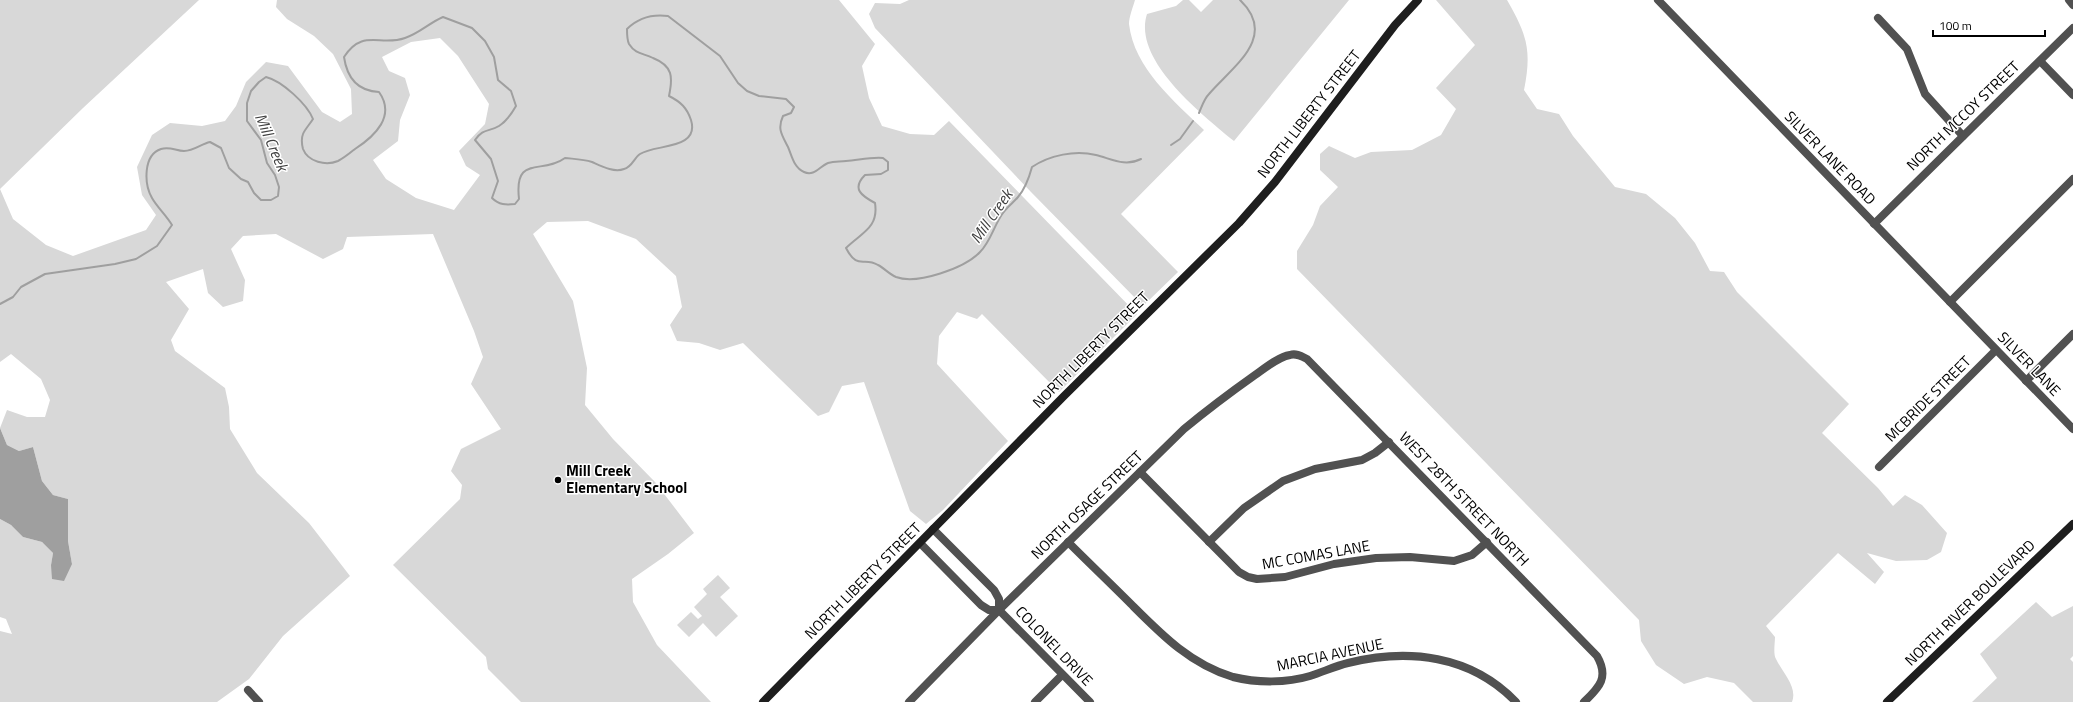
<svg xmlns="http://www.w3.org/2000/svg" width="2073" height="702" font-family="'Titillium Web',sans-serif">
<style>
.green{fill:#d8d8d8;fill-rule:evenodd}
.water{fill:#9f9f9f}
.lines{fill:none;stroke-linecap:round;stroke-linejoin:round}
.stream{stroke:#9f9f9f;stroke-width:2}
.minor{stroke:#515151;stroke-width:8}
.tertiary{stroke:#515151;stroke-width:8}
.secondary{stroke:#1e1e1e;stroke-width:8}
.poi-dot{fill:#000;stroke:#fff;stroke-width:1.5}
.labels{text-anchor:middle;stroke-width:3;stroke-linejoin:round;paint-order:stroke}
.street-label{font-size:15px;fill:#000;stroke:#fff}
.poi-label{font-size:15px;font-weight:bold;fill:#000;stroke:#fff;text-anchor:start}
.water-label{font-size:16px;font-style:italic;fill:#404040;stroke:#fff}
</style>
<rect width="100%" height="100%" fill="#fff"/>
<!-- green -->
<g class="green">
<path d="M0 0H199L83 108 0 189 13 219 46 245 73 256 146 230 156 215 142 195 137 167 152 135 170 123 202 126 225 121 236 106 246 82 266 62 288 66 322 112 340 122 352 114 351 89 333 54 314 36 287 19 276 7 277 0H839L875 44 862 66 869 98 882 126 910 134 934 135 949 121 1137 314 1059 392 982 314 977 319 957 312 939 336 937 364 1008 441 943 510 926 524 910 511 864 382 842 386 829 412 818 416 743 343 720 350 699 343 677 341 670 325 682 307 676 276 636 239 588 221 547 222 533 234 573 301 587 368 585 405 613 439 655 482 694 533 668 554 632 579 633 602 657 645 711 702H521L488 669 486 657 393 565 460 499 462 485 451 471 461 449 501 429 471 384 483 357 474 331 433 234 347 237 343 249 323 259 276 234 243 236 231 249 245 280 243 301 223 307 208 293 203 269 166 282 189 309 171 340 175 351 225 388 229 407 230 429 257 473 309 523 350 576 283 636 249 679 217 702H0V631L12 634 6 619 0 617V519L11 525 23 537 42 542 53 553 51 565 72 564 68 541V499L53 495 42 481 33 447 19 451 7 445 0 428 7 410 27 417H45L50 400 41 379 11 354 0 362ZM440 38 458 56 489 104 485 124 459 151 466 166 480 175 454 210 416 198 386 179 373 160 398 141 400 120 410 95 405 78 389 71 382 57 411 42Z"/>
<path d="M909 0H1135C1133 7 1129 17 1129 24 1134 68 1174 101 1204 130L1121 214 1178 272 1143 306 1031 192 875 28 869 14 875 3 900 4Z"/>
<path d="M1183 0H1189L1201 12 1213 0H1349L1234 141C1203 115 1132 60 1147 14L1176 6Z"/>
<path d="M1436 0H1507C1527 35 1532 50 1524 90L1537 109 1559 114 1573 136 1615 187 1646 194 1675 218 1695 243 1710 271 1724 272 1737 292 1849 404 1822 433 1878 488 1893 506 1905 495 1922 505 1947 533 1941 552 1927 560 1896 561 1867 553 1884 572 1875 584 1838 553 1766 626 1775 637C1775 643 1773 654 1776 659 1782 672 1798 687 1792 702H1753L1734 683 1707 677 1684 684 1656 665 1641 641 1639 620 1297 269V251L1313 225 1320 206 1338 187 1320 170V154L1329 146 1355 158 1371 152 1412 150 1441 135 1456 109 1436 88 1475 45Z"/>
<path d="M718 575 730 588 720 597 738 616 716 637 703 623 689 637 677 625 691 612 698 619 702 616 694 607 707 594 703 589Z"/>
<path d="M2036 602 2052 617 2073 606V656L2070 659 2073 662V702H1972L1997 678 1980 654Z"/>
</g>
<!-- water -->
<path class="water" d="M0 428 7 445 19 451 33 447 42 481 53 495 68 499V541L72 564 64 581 52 579 51 565 53 553 42 542 23 537 11 525 0 519Z"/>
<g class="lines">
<!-- stream -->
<g class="stream">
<path d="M1199 113C1202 106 1204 99 1209 94 1232 67 1279 37 1240 0"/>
<path d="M1171 145 1180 139 1193 121"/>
<path d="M0 304 13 297 21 287 45 274 115 264 136 259 157 246 172 225C166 215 157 207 152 198 144 184 143 155 161 149 170 146 176 151 184 151 194 151 201 144 210 142L221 148 229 168 241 179 248 182 254 193 261 200H271L278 196 279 187 275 175 267 163 261 140 247 121V103L251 91 259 82 266 77C282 81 307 104 313 119 310 124 305 129 303 134 301 139 302 145 303 149 308 162 326 166 338 161 344 158 350 153 355 149 375 136 396 116 379 92 357 91 347 78 344 57 363 28 380 47 405 38 420 33 429 23 443 17L472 28 485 41 494 57 498 80 511 91 516 106C512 113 507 121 499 126 489 132 483 128 475 140L491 159 498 181 492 198C499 205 506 205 515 204L519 199C514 154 542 175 565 158 574 159 583 159 592 162 601 166 614 173 624 169 632 167 634 158 640 154 655 144 700 150 691 120 687 108 681 102 669 96 673 77 673 66 653 58 644 53 636 55 629 44 627 40 627 34 627 29 638 18 652 14 668 16L720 56 738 83 747 91 759 96 786 99 794 107 791 113 783 116C777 129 782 135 788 147 792 156 794 168 804 172 814 177 820 166 828 163 835 161 840 162 846 161 859 160 870 157 883 158L888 162V170L881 174 865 175C851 189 862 196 875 203 879 228 861 233 846 248 858 271 863 256 878 265 884 268 889 274 896 277 917 285 965 268 980 252 991 241 994 225 1003 213 1007 207 1013 203 1018 197 1025 189 1029 178 1032 167 1050 155 1075 150 1096 155 1112 159 1125 167 1141 159"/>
</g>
<!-- minor -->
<g class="minor">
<path d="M1658 0 2073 429"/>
<path d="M2069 0 2073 5"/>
<path d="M1878 18 1907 49 1925 94 1963 136"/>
<path d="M2040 61 2073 95"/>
<path d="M1874 224 2073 28"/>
<path d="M1950 302 2073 179"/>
<path d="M2026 381 2073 334"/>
<path d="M1879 467 1996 350"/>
<path d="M1140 472 1239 572 1248 577 1257 579 1285 577 1334 564 1376 558 1410 557 1454 561 1472 555 1487 542"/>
<path d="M1068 542C1089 563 1110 583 1131 604 1161 634 1190 664 1233 677 1257 683 1287 683 1310 676 1323 672 1335 666 1348 663 1408 648 1471 655 1516 702"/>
<path d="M1209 542 1244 508 1283 481 1315 469 1362 460 1375 453 1389 442"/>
<path d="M248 690 259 702"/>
<path d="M909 702 999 610 1184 429C1207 410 1231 392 1255 375 1265 368 1278 357 1290 355 1296 353 1301 356 1307 359L1597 656C1609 677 1600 687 1584 702"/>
<path d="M1035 702 1062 675"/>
</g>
<!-- tertiary -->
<g class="tertiary">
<path d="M933 529 994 590 999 599V610L1090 702"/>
<path d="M920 543 981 605 989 610H999"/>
</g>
<!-- secondary -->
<g class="secondary">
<path d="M763 702 1064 396 1239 223 1275 182 1395 25 1418 0"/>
<path d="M1887 702 2073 524"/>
</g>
</g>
<!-- markers -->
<circle class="poi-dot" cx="558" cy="480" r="4"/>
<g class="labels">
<!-- street labels -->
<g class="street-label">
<text transform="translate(1309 114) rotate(-52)" y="5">NORTH LIBERTY STREET</text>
<text transform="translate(1963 116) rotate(-44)" y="5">NORTH MCCOY STREET</text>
<text transform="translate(1830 158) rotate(46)" y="5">SILVER LANE ROAD</text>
<text transform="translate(1091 350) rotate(-45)" y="5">NORTH LIBERTY STREET</text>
<text transform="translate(2029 364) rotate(46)" y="5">SILVER LANE</text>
<text transform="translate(1928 399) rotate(-45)" y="5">MCBRIDE STREET</text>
<text transform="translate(1464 499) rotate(46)" y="5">WEST 28TH STREET NORTH</text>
<text transform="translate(1087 505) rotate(-44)" y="5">NORTH OSAGE STREET</text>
<text transform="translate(1316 555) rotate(-10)" y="5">MC COMAS LANE</text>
<text transform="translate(863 581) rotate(-45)" y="5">NORTH LIBERTY STREET</text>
<text transform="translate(1970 603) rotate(-44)" y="5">NORTH RIVER BOULEVARD</text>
<text transform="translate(1054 646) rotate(46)" y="5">COLONEL DRIVE</text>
<text transform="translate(1330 655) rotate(-12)" y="5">MARCIA AVENUE</text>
</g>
<!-- poi labels -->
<g class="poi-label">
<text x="566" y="476">Mill Creek<tspan x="566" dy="17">Elementary School</tspan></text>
</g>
<!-- water labels -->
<g class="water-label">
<text transform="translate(272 142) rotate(67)" y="6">Mill Creek</text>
<text transform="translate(991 216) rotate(-55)" y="6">Mill Creek</text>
</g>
</g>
<!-- scale -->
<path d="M1933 30v6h112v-6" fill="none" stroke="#000000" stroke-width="2"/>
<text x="1939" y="30" font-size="12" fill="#000000" stroke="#ffffff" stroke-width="3" paint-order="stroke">100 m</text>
</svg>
